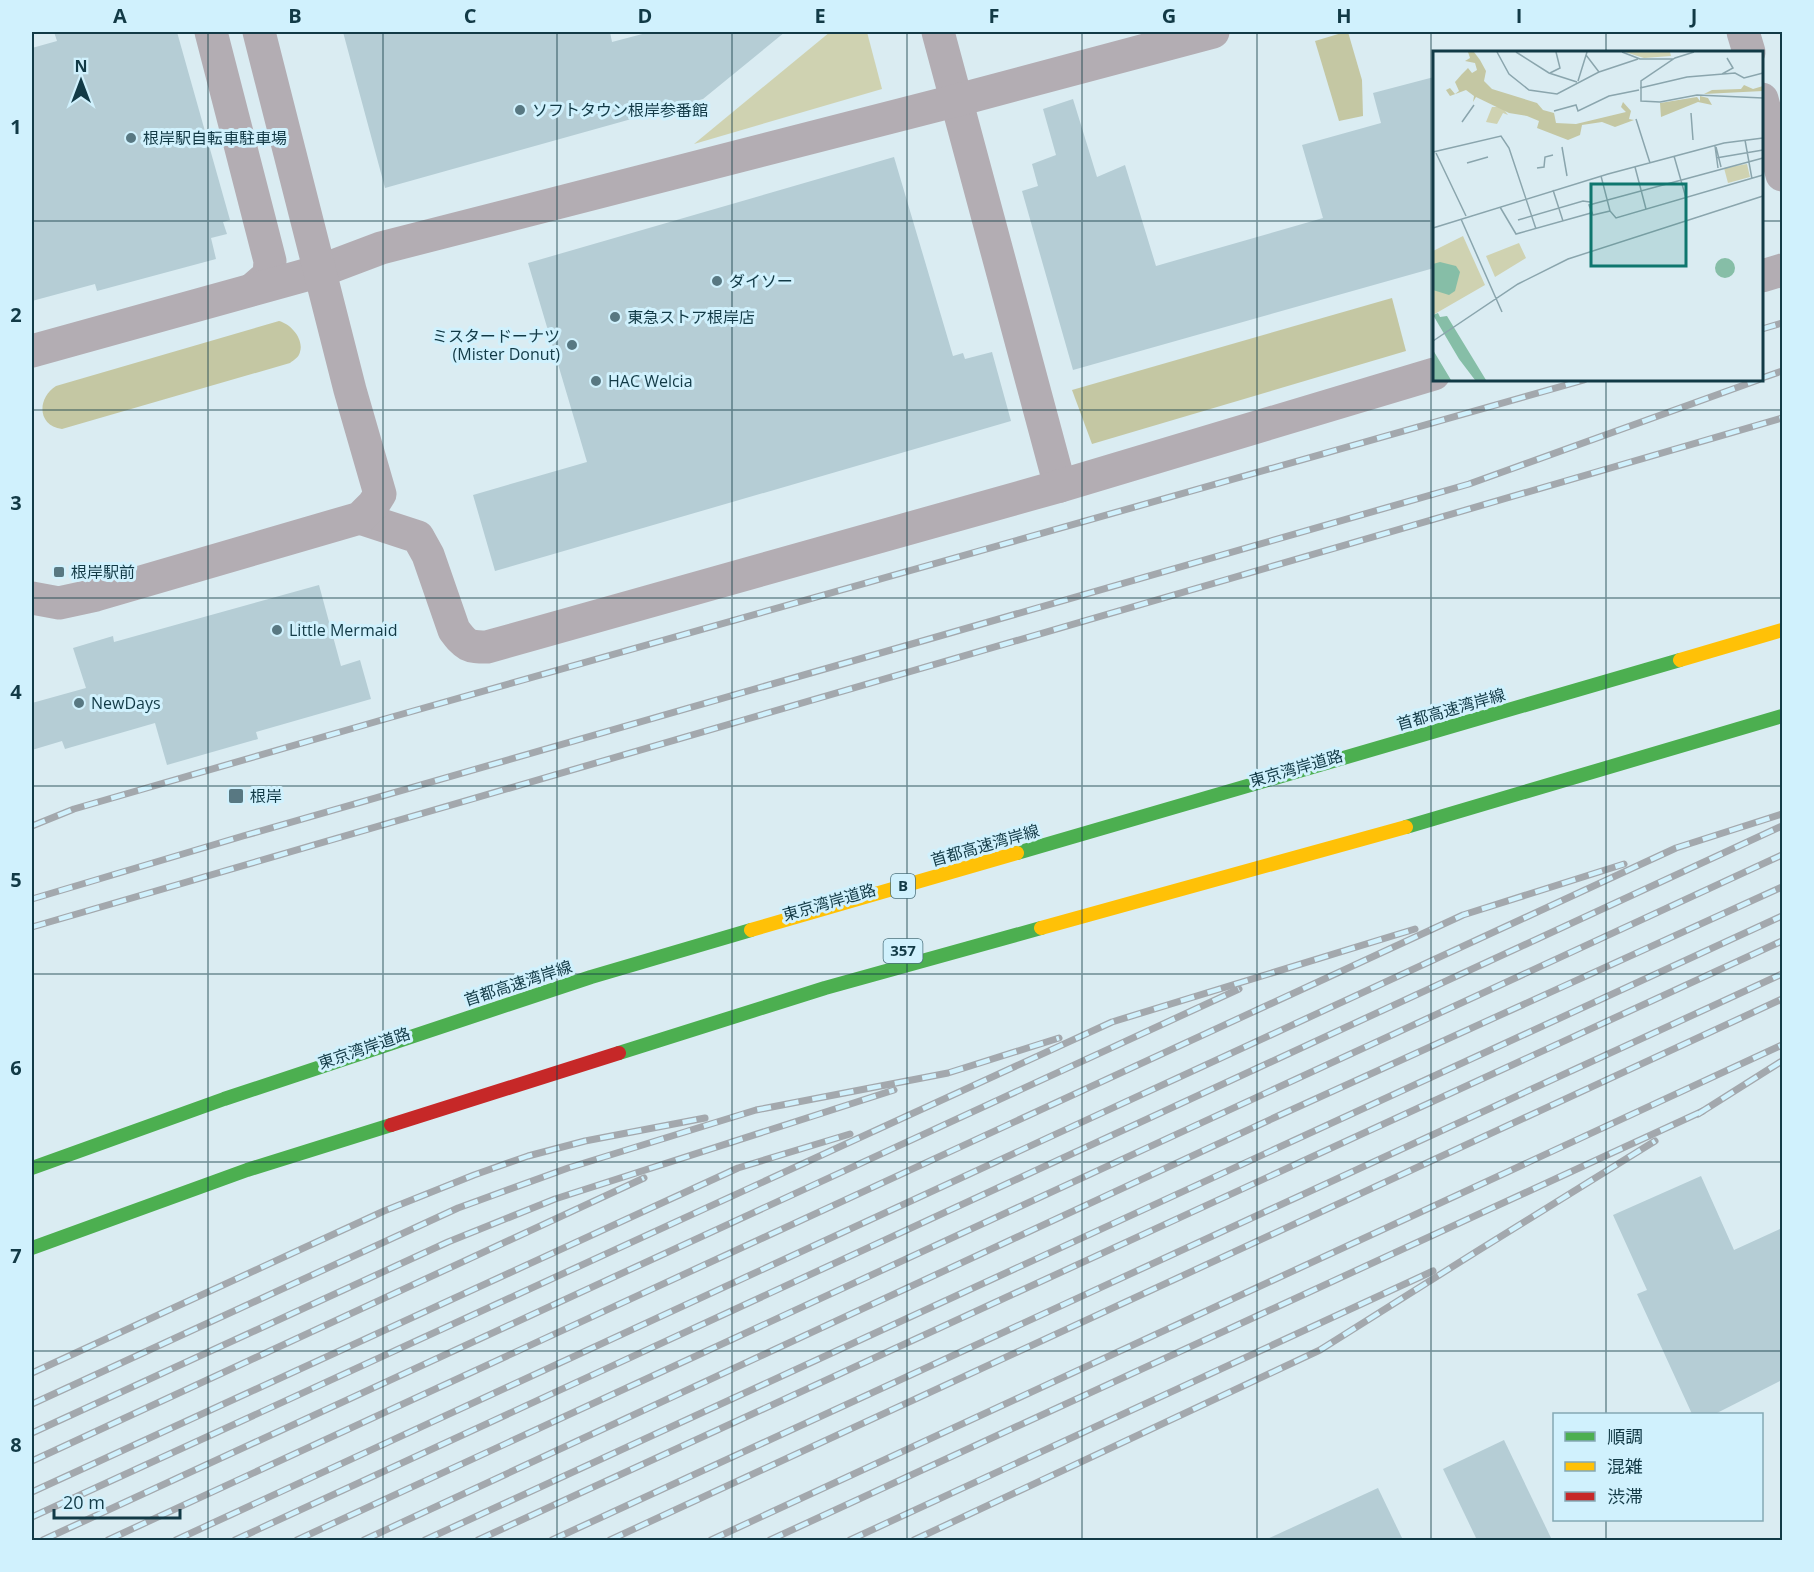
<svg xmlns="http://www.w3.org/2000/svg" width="1814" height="1572" font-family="'Open Sans','Noto Sans JP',sans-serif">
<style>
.green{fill:#cfd2b1}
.forest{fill:#c4c7a3}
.building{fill:#b5cdd5}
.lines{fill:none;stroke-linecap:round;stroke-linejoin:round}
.street{stroke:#b3adb3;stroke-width:33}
.fast{stroke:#4caf50;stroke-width:14}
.slow{stroke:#ffc107;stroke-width:14}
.jam{stroke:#c62828;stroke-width:14}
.rail-casing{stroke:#a3a8ad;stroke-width:7}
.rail{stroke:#d0f1fd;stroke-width:4.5;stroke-dasharray:14;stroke-linecap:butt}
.grid{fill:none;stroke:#123a46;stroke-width:1.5;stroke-opacity:0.55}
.poi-dot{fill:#587882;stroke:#d0f1fd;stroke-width:2}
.labels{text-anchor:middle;stroke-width:6;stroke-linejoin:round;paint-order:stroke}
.shield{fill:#d0f1fd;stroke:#4b717d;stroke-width:1.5}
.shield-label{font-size:15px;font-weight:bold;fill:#123a46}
.poi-label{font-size:16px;fill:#123a46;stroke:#d0f1fd;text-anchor:start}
.street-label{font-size:16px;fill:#123a46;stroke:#d0f1fd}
.inset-road{fill:none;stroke:#8aa5ad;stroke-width:1.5}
.view{fill:#0f766e;fill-opacity:0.15;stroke:#0f766e;stroke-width:3}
.inset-edge{fill:none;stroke:#123a46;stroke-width:3}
.neatline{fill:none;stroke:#123a46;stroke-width:2}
.grid-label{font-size:20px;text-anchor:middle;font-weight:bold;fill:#123a46}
</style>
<rect width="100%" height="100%" fill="#daecf2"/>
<!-- green -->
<path class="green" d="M830 32H867L882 89 694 144Z"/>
<!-- forest -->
<g class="forest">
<path d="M1345 32H1348L1362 80 1363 116 1339 121 1315 41Z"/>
<path d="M1392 298 1406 351 1092 444 1072 390Z"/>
<path d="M279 321C291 324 304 339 300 352 299 357 294 360 290 363L62 429C37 426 37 398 56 386Z"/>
</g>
<!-- building -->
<g class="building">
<path d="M54 32H177L230 220 223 222 227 234 211 238 216 259 97 291 95 284 32 301V48L57 41Z"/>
<path d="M343 32H610L612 42 650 32H785L703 99 385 188Z"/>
<path d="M1434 77V268L1073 370 1022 191 1038 186 1032 164 1056 155 1043 109 1073 99 1097 177 1125 165 1156 266 1323 218 1302 145 1381 123 1373 93Z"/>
<path d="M894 157 953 356 963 353 965 359 992 352 1011 421 495 571 473 495 587 462 528 263Z"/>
<path d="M319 585 341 666 360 660 371 699 256 732 258 739 167 765 155 723 65 749 62 741 32 750V703L86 688 73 648 113 636 114 642Z"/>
<path d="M1701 1176 1734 1250 1782 1228V1380L1715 1414H1692L1637 1294 1647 1290 1613 1215Z"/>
<path d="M1504 1440 1552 1540H1477L1443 1469Z"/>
<path d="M1378 1488 1403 1540H1265Z"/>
</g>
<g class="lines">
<!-- street -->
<g class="street">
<path d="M211 32 270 261 269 275 253 289"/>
<path d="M938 32 1060 486"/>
<path d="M1743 32 1749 52"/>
<path d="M1762 99 1782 175"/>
<path d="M1762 276 1782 270"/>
<path d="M32 351 320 271 381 248 958 100 1213 32"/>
<path d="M360 518 418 537 428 555 454 630C466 646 468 647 487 647L1060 486 1434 374"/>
<path d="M32 598 59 603 96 595 360 518 373 505 380 494 350 390 259 32"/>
</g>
<!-- fast -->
<g class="fast">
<path d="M1406 827 1782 716"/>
<path d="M1017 853 1680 660"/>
<path d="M619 1053 825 988 1041 928"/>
<path d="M32 1168 224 1099 591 977 751 930"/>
<path d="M32 1248 247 1170 391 1125"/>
</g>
<!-- slow -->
<g class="slow">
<path d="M1680 660 1782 630"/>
<path d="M1041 928 1406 827"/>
<path d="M751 930 1017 853"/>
</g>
<!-- jam -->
<path class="jam" d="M391 1125 619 1053"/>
<!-- rail casing -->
<g class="rail-casing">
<g id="rail">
<path d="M1762 329 1782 323"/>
<path d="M1762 378 1782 371"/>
<path d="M32 826 74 809 392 717 1584 380"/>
<path d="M32 899 243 836 1469 484 1758 380"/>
<path d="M32 927 1782 418"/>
<path d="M1698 1114 1782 1061"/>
<path d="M32 1373 384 1211 474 1175 528 1156 585 1141 705 1118"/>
<path d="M32 1404 458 1208 568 1168 756 1110 948 1073 1059 1038"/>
<path d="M32 1433 448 1242 555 1199 894 1090"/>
<path d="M32 1461 644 1178"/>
<path d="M32 1492 738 1168 850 1134"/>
<path d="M32 1517 1112 1022 1415 929"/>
<path d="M43 1540 1239 989"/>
<path d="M108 1540 1463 915 1624 864"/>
<path d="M176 1540 1676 848 1782 814"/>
<path d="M235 1540 1782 826"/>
<path d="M297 1540 1782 855"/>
<path d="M364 1540 1278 1116 1782 887"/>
<path d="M425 1540 1782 916"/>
<path d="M478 1540 1782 941"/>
<path d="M552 1540 1782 974"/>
<path d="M610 1540 1782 999"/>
<path d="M711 1540 1782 1045"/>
<path d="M770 1540 1703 1111"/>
<path d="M850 1540 1433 1271"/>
<path d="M914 1540 1320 1350 1479 1250 1655 1141"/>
</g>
</g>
<!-- rail -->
<use href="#rail" class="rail"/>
</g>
<!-- grid -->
<path class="grid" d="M208 32V1540M383 32V1540M557 32V1540M732 32V1540M907 32V1540M1082 32V1540M1257 32V1540M1431 32V1540M1606 32V52M32 221H1434M1762 221H1782M1606 380V1414M32 410H1782M32 598H1782M32 786H1782M32 974H1782M32 1162H1782M32 1351H1782M1606 1520V1540"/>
<!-- markers -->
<g class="poi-dot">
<circle cx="520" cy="110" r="6"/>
<circle cx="131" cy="138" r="6"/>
<circle cx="717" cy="281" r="6"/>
<circle cx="615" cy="317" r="6"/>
<circle cx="572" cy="345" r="6"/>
<circle cx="596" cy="381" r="6"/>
<rect x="53" y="566" width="12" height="12" rx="3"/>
<circle cx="277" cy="630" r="6"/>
<circle cx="79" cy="703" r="6"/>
<rect x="228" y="788" width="16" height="16" rx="3"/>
</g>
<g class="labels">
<!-- shield labels -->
<g class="shield">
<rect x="891" y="874" width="24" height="24" rx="4.5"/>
<rect x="883.5" y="939" width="39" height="24" rx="4.5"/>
</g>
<g class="shield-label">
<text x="903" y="891">B</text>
<text x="903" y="956">357</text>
</g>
<!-- poi labels -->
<g class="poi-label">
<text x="532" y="116">ソフトタウン根岸参番館</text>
<text x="143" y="144">根岸駅自転車駐車場</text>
<text x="729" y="287">ダイソー</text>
<text x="627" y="323">東急ストア根岸店</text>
<text x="560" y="342" text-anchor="end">ミスタードーナツ<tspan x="560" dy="18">(Mister Donut)</tspan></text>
<text x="608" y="387">HAC Welcia</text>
<text x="71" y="578">根岸駅前</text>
<text x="289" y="636">Little Mermaid</text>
<text x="91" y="709">NewDays</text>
<text x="250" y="802">根岸</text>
</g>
<!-- street labels -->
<g class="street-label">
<text transform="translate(1451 709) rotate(-16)" y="6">首都高速湾岸線</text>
<text transform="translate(1296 768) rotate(-16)" y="6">東京湾岸道路</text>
<text transform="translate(985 845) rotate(-16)" y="6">首都高速湾岸線</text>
<text transform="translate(829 902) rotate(-16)" y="6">東京湾岸道路</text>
<text transform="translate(518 983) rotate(-18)" y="6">首都高速湾岸線</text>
<text transform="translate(364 1048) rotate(-19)" y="6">東京湾岸道路</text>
</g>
</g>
<!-- overview -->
<g transform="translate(1433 51)">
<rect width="330" height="330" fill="#daecf2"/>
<path d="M192 1H237L238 5 211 7ZM59 56H69L75 64 70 62 64 73 53 71ZM314 113 317 126 295 132 291 117ZM30 185 52 234 0 264V200ZM86 192 93 207 62 226 53 205Z" fill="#cfd2b1"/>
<path d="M35 1H41L47 9 53 20 51 30 59 38 104 52 110 59 121 62 123 72 143 73 193 61 188 56 190 51 198 60 196 68 201 69 182 76 169 71 149 74 147 84 135 89 104 77 106 70 94 65 76 62 43 46 40 51 41 45 33 39 17 45 13 39 17 37 22 43 26 40 22 31 29 23 35 17 39 22 44 19 42 12 32 10 37 7ZM311 34 320 38 330 35V40L271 43 279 39 308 38ZM267 45 275 47 279 54 265 51 228 66 227 52 264 46 267 50Z" fill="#c4c7a3"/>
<path d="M282 217a10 10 0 1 1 20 0a10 10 0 1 1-20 0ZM7 211 23 215 27 221 22 240 16 244 0 239V213ZM5 262 7 266 14 265 53 329H42L26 308 0 264ZM0 299 18 329H0Z" fill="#86bea7"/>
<path class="inset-road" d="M64 1 76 23 96 39 124 43 166 21 153 4M83 1 116 22 144 31M189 1 207 8H240M261 1 242 7 208 30V50L227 51 264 44 330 47M166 21 205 8M117 22 127 17 123 1M289 23 300 17 294 7M145 30 154 1M207 37 254 26 302 22 311 27 330 22M121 60 143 54 145 60 176 45 206 39M258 62 260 89M203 68 217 112M29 71 41 54M312 89 319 128M282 95 285 117M129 96 134 125M283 96 288 116M0 101 68 85 76 97 103 178M3 102 33 165M241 105 253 147M283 107 330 99M34 112 55 106M202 116 213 158M104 117 111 116 112 106 120 104M168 125 177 160 183 167 330 124M120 139 130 170M67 156 83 183 158 162M177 160 160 164 156 154 330 107M28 168 69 261M85 169 150 150 157 151M0 177 175 123 291 92 330 87M0 290 85 233 135 208 330 145"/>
<path class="view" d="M158 133H253V215H158Z"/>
<rect width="330" height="330" class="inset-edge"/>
</g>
<!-- border -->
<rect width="1814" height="1572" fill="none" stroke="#d0f1fd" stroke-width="66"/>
<!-- legend -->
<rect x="1553" y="1413" width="210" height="108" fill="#d0f1fd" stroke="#84a8b4" stroke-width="1.5"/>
<rect x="1565" y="1432" width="30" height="9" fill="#4caf50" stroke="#84a8b4" stroke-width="1.5"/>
<text x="1607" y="1443" font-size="18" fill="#123a46">順調</text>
<rect x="1565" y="1462" width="30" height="9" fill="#ffc107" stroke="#84a8b4" stroke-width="1.5"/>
<text x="1607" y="1473" font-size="18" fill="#123a46">混雑</text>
<rect x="1565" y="1492" width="30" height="9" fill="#c62828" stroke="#84a8b4" stroke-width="1.5"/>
<text x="1607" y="1503" font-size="18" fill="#123a46">渋滞</text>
<!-- north arrow -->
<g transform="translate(81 81)" stroke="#d0f1fd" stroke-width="4.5" paint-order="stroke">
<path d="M0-4.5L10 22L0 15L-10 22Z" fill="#123a46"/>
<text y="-9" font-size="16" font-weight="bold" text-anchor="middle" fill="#123a46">N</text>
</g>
<!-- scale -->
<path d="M54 1509v9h126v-9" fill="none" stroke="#123a46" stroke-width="3"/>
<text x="63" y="1509" font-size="18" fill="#123a46" stroke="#d0f1fd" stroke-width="4.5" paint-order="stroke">20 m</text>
<rect x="33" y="33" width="1748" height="1506" class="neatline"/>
<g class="grid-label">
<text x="120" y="23">A</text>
<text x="295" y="23">B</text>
<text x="470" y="23">C</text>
<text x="645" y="23">D</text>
<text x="820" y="23">E</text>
<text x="994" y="23">F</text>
<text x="1169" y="23">G</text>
<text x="1344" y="23">H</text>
<text x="1519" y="23">I</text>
<text x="1694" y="23">J</text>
<text x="16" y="134">1</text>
<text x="16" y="322">2</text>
<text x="16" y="510">3</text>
<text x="16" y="699">4</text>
<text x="16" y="887">5</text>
<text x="16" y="1075">6</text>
<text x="16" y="1263">7</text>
<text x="16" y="1452">8</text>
</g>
</svg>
